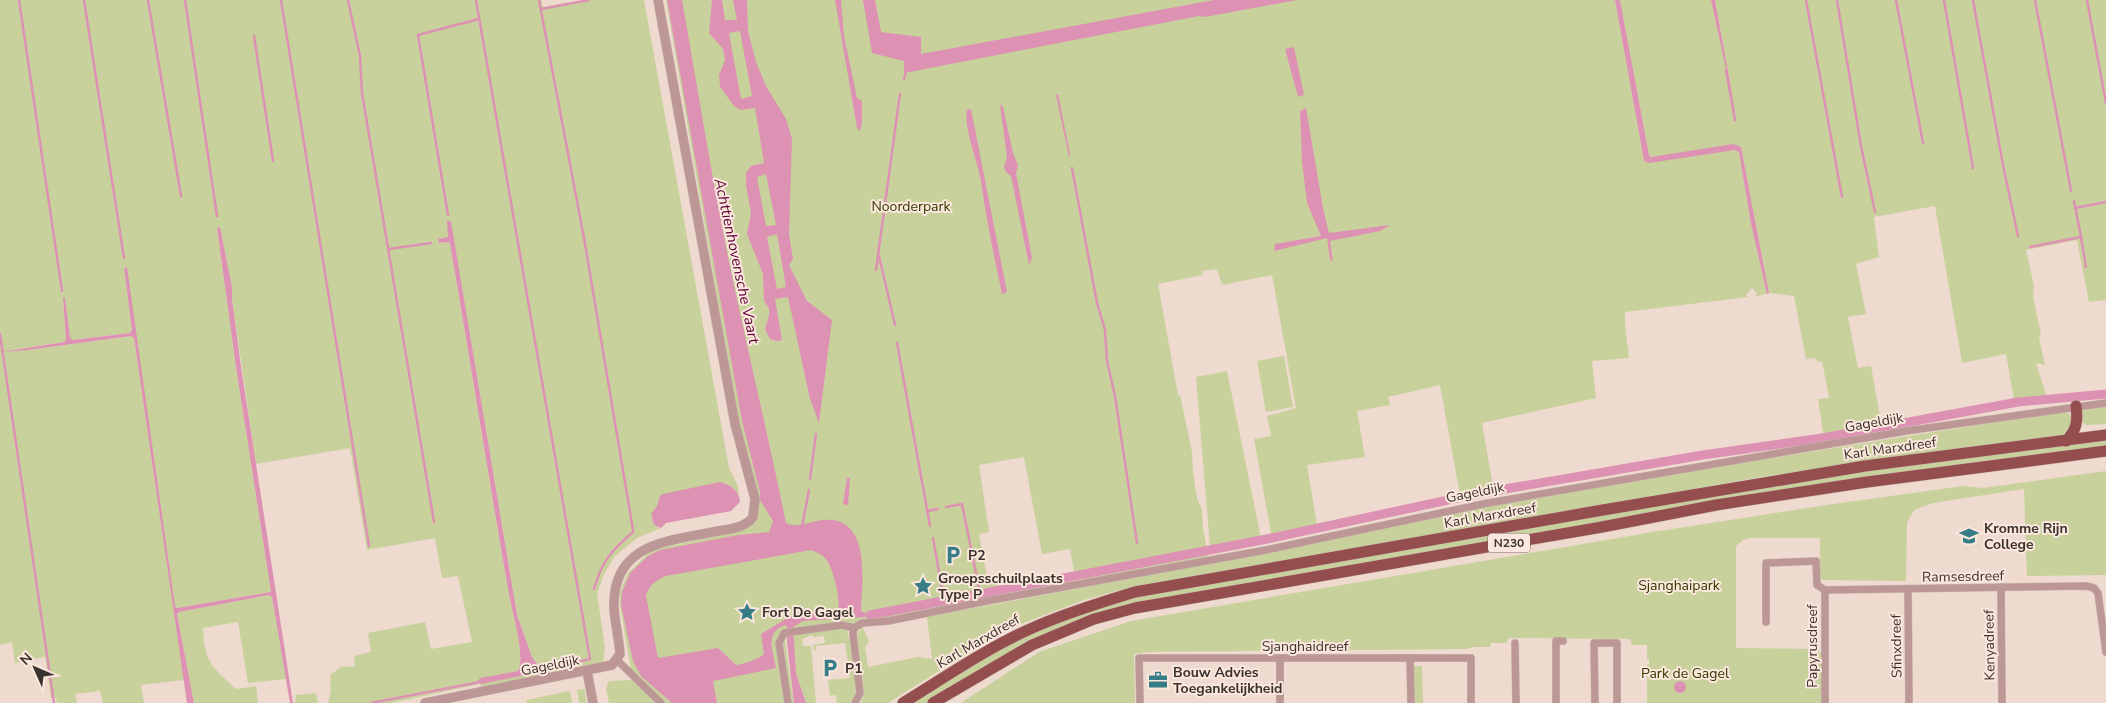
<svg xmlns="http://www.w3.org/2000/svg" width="2106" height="703" font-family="'Nunito Sans',sans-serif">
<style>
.green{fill:#c8d19c;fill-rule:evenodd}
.water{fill:#dd91b3;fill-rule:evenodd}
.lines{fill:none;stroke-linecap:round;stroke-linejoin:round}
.stream{stroke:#dd91b3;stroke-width:2.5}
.canal{stroke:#dd91b3;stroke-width:9}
.minor-casing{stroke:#cab8ae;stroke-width:8}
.tertiary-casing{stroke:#cab8ae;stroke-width:10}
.trunk-casing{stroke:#cab8ae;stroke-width:12}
.minor{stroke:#bc9795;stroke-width:7}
.tertiary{stroke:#bc9795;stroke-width:9}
.trunk{stroke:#934e4d;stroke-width:11}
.labels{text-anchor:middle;stroke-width:4;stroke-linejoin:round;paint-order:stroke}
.shield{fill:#fbe7db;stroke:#746862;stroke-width:1}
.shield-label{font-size:12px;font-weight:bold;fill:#3a322e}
.park-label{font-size:14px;fill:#343a00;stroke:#fbe7db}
.street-label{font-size:14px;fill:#3a322e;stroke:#fbe7db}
.poi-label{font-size:14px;font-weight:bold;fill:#3a322e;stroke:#fbe7db;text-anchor:start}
.water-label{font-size:15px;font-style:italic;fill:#5c0038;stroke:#fbe7db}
</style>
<rect width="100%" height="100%" fill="#eedace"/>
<!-- green -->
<g class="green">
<path d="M0 0H541L543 7 584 0H644L729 468 738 486 739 496 735 489 660 496 657 506 651 516 657 527 661 528 637 538 615 556 604 574 597 594 605 647 603 664 483 687 480 684 391 703H328L331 691 330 675 341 667 355 666 354 656 371 652 368 633 425 622 431 649 472 642 458 576 442 578 435 538 367 550 350 448 256 464 232 299V287L220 227 217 229 236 367 271 592 177 608 175 606 125 268H124L132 330 130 333 73 340 70 337 65 299 63 298 66 339 64 342 6 351 28 350 132 336 134 338 184 680 141 685 144 703H103L100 691 75 694 77 703H57L56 698H51L45 657 15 663 12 642 0 645ZM449 221 451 222 517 615 532 657 537 664 569 661 570 666 527 673 497 675 518 671C526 656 511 608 508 589 488 474 470 359 450 244L449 242 439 243V239L449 238Z"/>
<path d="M666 0H1615L1644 161 1735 150 1739 152 1751 224 1767 294 1755 296 1757 293 1752 288 1746 295 1748 297 1625 312V324L1629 358 1592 361 1596 398 1482 423 1494 493 1461 500 1440 385 1388 397 1390 405 1357 411 1365 457 1307 465 1318 531 1272 539 1254 439 1271 436 1267 416 1296 408 1272 275 1222 285 1217 269 1202 271 1203 275 1158 284 1178 395H1180L1192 452 1193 472 1197 498 1202 510 1203 528 1209 561 1086 583 1084 576 1075 577 1070 549 1042 554 1024 457 979 465 989 532 979 534 987 577 1000 579 1001 592 991 594 992 600 868 622 863 628 869 641 865 647 868 667 918 657 932 659 927 617 1293 548 1502 504 1746 462 2065 411 2072 416 2073 423 2063 435 1761 477 1116 591 1084 600 1026 622 996 635 888 703H861L864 691 857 634 861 629 847 631 850 641 857 690 851 703H837L836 695 830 696 828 680 850 678 845 643 816 646V650H814L813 645 825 643 824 636 813 637 812 635 802 639 803 646H811L816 703H806L796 673 793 638 785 639 794 703H609L606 688 609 681 633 680 620 606V591L628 573 652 550 740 531C756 522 759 516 758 497L739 423Z"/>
<path d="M1620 0H1711L1733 98 1715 0H2106V300L2089 302 2077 240 2026 250 2034 286 2033 297 2041 334 2039 338 2045 365 2036 363 2048 401 2015 406 2006 354 1962 363 1935 206 1874 217 1879 257 1856 264 1866 314 1848 317 1858 368 1871 366 1882 428 1824 438 1818 399 1829 398 1822 361 1818 362 1815 358 1806 359 1794 296 1769 293 1741 147 1651 157 1649 155Z"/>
<path d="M1284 356 1293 407 1266 412 1257 361Z"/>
<path d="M1227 371 1262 543 1213 552 1210 547 1196 377Z"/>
<path d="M2106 406V424L2086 425 2083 422 2081 413 2084 409Z"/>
<path d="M2106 439V447L2032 457 1099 613 1030 639 926 703H913L970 667 1031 632 1130 598 1842 473Z"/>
<path d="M2106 471V575L2027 576 2024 489 1933 503 1914 510 1907 523 1906 581 1822 580 1820 576V538H1749L1743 540 1736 546V648L1819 649V652L1824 653 1823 703H1647V664H1649V659H1647V645H1632L1630 639 1509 638 1506 643H1491L1490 647H1474L1467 649 1147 652 1134 654 1135 703H961L1039 652 1131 621 1653 532 1826 505 1963 486 1983 488Z"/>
<path d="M269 595 272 597 286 679 248 683 238 622 203 628C205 663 211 666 236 689L256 686 258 703H194L177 614 179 612Z"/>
<path d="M1414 666H1422L1423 703H1414Z"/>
<path d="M584 689 587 703H579L577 690Z"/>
<path d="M570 691 572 703H527L526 700Z"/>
<path d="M316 693 318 703H295L296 695Z"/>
</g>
<!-- water -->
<g class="water">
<path d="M667 0H682C699 96 714 191 734 286 751 365 770 444 786 523 797 529 811 521 823 520 870 515 863 579 861 608V611L866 613 865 617 803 621 793 627 796 673 806 703H794L787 642V626L785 625C764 633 773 650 776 668L713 681 717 703H672L641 676 633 661 621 605 622 592 630 573 648 556 660 550 738 535 769 532 773 521 760 500V492L742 421ZM811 550C816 552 821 554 825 558 833 566 841 600 838 611L789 617 761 634 764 654C759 659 744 664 736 665L718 648 658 658 646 596C649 585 656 580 666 576Z"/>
<path d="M712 0H722L725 20H737L733 0H747L748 31 756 62 766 86 786 119 792 139 789 234 793 259 789 265 807 301 832 320 819 423 810 399 788 297 775 299 782 340 777 341 770 339 765 329 769 316V308L764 301 763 274 747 234 751 213 746 185V173L751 166 764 163 755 108 741 110 735 107 720 87 719 75 725 60 723 49 709 33ZM740 31 752 96 741 99 729 33ZM766 174 776 225 766 226 757 177ZM777 234 786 287 777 289 767 237Z"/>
<path d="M835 0H841L844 36 857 98 862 101V123L860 131 857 128Z"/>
<path d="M863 0H875L881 32 921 37V54L1214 0H1297L1205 17 1199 16 904 73V61L872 53Z"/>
<path d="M1615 0H1620L1649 155 1651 157 1733 144 1741 147 1769 293 1767 294 1751 224 1739 152 1735 150 1649 163 1644 161Z"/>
<path d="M1711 0H1715L1735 110Z"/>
<path d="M1294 47 1304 95 1298 97 1285 49Z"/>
<path d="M1058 94 1070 154 1069 157 1056 95Z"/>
<path d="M1000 104 1003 107 1013 153 1018 165 1016 173 1032 258 1029 265 1011 176 1006 172 1004 167 1007 157Z"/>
<path d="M1306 108 1323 208 1329 233 1390 225 1380 231 1330 241 1333 262 1330 259 1327 238 1274 251 1275 244 1321 236 1307 203 1302 161 1300 111Z"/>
<path d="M971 109 1007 292 1002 294C994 256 986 219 981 181 978 162 963 127 967 110Z"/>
<path d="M447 221H451L517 615 532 657 537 664 544 665 569 661 570 666 481 684 478 681 480 678 518 671C526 656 511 608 508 589 488 474 470 359 450 244L449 242 439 243 438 239 448 237Z"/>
<path d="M220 227 232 287V299L241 367 293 703H290L272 597 269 595 179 612 177 614 194 703H187L134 338 131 336 28 350 1 352 64 342 66 339 63 298H65L70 337 73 340 130 333 132 330 124 268 127 267 175 606 177 608 271 592 236 367 217 228Z"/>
<path d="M847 478H850L848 505 843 504Z"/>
<path d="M720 482C731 485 739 490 740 502L731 511 666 523 661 528 654 525 651 514 657 506 660 496 663 494Z"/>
<circle cx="1680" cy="687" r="6"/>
</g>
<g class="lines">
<!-- stream -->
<g class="stream">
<path d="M19 0 62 291"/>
<path d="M84 0 124 258"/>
<path d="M148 0 181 196"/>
<path d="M185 0 217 216"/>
<path d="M281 0 369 546"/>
<path d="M348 0 360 56 362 93 434 522"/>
<path d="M476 0 590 659 569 664"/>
<path d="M539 0 584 238 633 530V532C611 551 602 561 594 589"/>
<path d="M1806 0 1842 197"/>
<path d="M1837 0 1861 146 1875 212"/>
<path d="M1896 0 1923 143"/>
<path d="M1944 0 1973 168"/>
<path d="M1973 0 2003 165 2018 236"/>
<path d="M2035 0 2071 191"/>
<path d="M2087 0 2106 103"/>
<path d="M541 9 589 0"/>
<path d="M254 36 273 161"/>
<path d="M1726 70 1735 120"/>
<path d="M904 79 906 72"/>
<path d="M1072 168 1097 303 1105 330 1107 361 1115 396 1137 543"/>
<path d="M2074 201 2081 237"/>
<path d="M2075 208 2106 202"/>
<path d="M448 215 418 35 479 19"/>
<path d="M2030 247 2081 237 2086 267"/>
<path d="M389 249 431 243"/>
<path d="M879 256 895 325"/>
<path d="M876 270 900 94"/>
<path d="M0 334 54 703"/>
<path d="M897 343 930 526"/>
<path d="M810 479 816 434"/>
<path d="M946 507 962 504 980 593"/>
<path d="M928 511 938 509"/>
<path d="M802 527 809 490"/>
<path d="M933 538 944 600"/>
<path d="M371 703 480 682"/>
</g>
<!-- canal -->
<path class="canal" d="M870 615 1267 539 1476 494 1703 455 1822 438 2018 402 2106 394"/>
<!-- minor casing -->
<g class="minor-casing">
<g id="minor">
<path d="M2001 587 2002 703"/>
<path d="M1908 589 1909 703"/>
<path d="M1766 622V563L1816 561 1817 585 1825 590"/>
<path d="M854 628 853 634 860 693 855 703"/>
<path d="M1515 643 1516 703"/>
<path d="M1280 658V703"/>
<path d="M1410 658 1411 703"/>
<path d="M617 660 661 703"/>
<path d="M788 703 779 643 784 633 842 625 854 628 862 623 888 621 992 600 1266 550 1488 503 1906 431 2106 403"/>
<path d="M1140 703 1139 658H1471V703"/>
<path d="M1556 703V641H1563"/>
<path d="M1595 703 1594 643H1617V703"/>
<path d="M1825 703V590L2086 586 2094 588 2098 593 2106 652"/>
</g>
</g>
<!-- tertiary casing -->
<g class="tertiary-casing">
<g id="tertiary">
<path d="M587 671 593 703"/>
<path d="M425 703 612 665 620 654C619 639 615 623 614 608 612 542 670 541 718 531 731 529 745 528 753 517L755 499 735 424 658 0"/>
</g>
</g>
<!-- trunk casing -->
<g class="trunk-casing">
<g id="trunk">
<path d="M2066 441C2077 430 2078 420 2076 406"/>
<path d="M903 703C947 676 990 646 1037 626 1069 612 1102 602 1135 592L1597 511 1865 466 2106 435"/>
<path d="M933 703 1032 645 1094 619 1135 608 1602 527 1716 505 1867 482 2106 451"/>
</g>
</g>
<!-- minor -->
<use href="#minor" class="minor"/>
<!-- tertiary -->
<use href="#tertiary" class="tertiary"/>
<!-- trunk -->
<use href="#trunk" class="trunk"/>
</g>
<!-- icons -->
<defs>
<g id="school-bare" transform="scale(1.5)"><path d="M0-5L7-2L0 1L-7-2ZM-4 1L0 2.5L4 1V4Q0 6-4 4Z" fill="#367d88" stroke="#fbe7db" stroke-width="2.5" paint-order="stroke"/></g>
<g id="parking-bare" transform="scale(1.5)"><path d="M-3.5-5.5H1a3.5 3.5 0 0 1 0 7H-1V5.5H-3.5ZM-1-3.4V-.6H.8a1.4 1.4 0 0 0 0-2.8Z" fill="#367d88" stroke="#fbe7db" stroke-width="2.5" paint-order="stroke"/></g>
<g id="sight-bare" transform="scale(1.5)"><path d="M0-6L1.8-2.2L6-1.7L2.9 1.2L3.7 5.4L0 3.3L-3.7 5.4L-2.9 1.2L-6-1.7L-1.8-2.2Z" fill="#367d88" stroke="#fbe7db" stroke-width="2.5" paint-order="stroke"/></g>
<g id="office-bare" transform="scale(1.5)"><path d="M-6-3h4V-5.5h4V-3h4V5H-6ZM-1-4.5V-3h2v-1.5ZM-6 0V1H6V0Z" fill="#367d88" stroke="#fbe7db" stroke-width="2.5" paint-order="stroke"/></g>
</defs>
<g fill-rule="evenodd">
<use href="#school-bare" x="1969" y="536"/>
<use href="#parking-bare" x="953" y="555"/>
<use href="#sight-bare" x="923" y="586"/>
<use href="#sight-bare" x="747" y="612"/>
<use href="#parking-bare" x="830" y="668"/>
<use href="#office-bare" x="1158" y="680"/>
</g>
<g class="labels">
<!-- shield labels -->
<rect class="shield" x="1488" y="533.5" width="42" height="19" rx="4"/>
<g class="shield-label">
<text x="1509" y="547">N230</text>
</g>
<!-- park labels -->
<g class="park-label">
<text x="911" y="211">Noorderpark</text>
<text x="1679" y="590">Sjanghaipark</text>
<text x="1685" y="678">Park de Gagel</text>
</g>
<!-- street labels -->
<g class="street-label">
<text transform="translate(1874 422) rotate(-10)" y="5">Gageldijk</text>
<text transform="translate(1890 448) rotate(-8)" y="5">Karl Marxdreef</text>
<text transform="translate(1475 492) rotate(-11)" y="5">Gageldijk</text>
<text transform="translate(1490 515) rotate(-10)" y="5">Karl Marxdreef</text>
<text transform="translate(1963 576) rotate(-1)" y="5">Ramsesdreef</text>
<text transform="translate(978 641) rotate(-30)" y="5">Karl Marxdreef</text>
<text transform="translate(1989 645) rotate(-91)" y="5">Kenyadreef</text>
<text x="1305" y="651">Sjanghaidreef</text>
<text transform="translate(1812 646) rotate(-90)" y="5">Papyrusdreef</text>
<text transform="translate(1896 646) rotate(-91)" y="5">Sfinxdreef</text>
<text transform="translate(550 665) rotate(-11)" y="5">Gageldijk</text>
</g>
<!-- poi labels -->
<g class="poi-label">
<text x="1984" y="533">Kromme Rijn<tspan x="1984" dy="16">College</tspan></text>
<text x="968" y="560">P2</text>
<text x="938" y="583">Groepsschuilplaats<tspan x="938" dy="16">Type P</tspan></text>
<text x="762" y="617">Fort De Gagel</text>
<text x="845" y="673">P1</text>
<text x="1173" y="677">Bouw Advies<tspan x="1173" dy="16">Toegankelijkheid</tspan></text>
</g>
<!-- water labels -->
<g class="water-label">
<text transform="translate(737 261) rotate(78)" y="5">Achttienhovensche Vaart</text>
</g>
</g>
<!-- north arrow -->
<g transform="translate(35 668) rotate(315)" stroke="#fbe7db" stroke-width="4" paint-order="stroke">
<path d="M0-4L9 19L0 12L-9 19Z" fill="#3a322e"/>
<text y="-8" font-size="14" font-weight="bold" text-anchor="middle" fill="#3a322e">N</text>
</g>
</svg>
